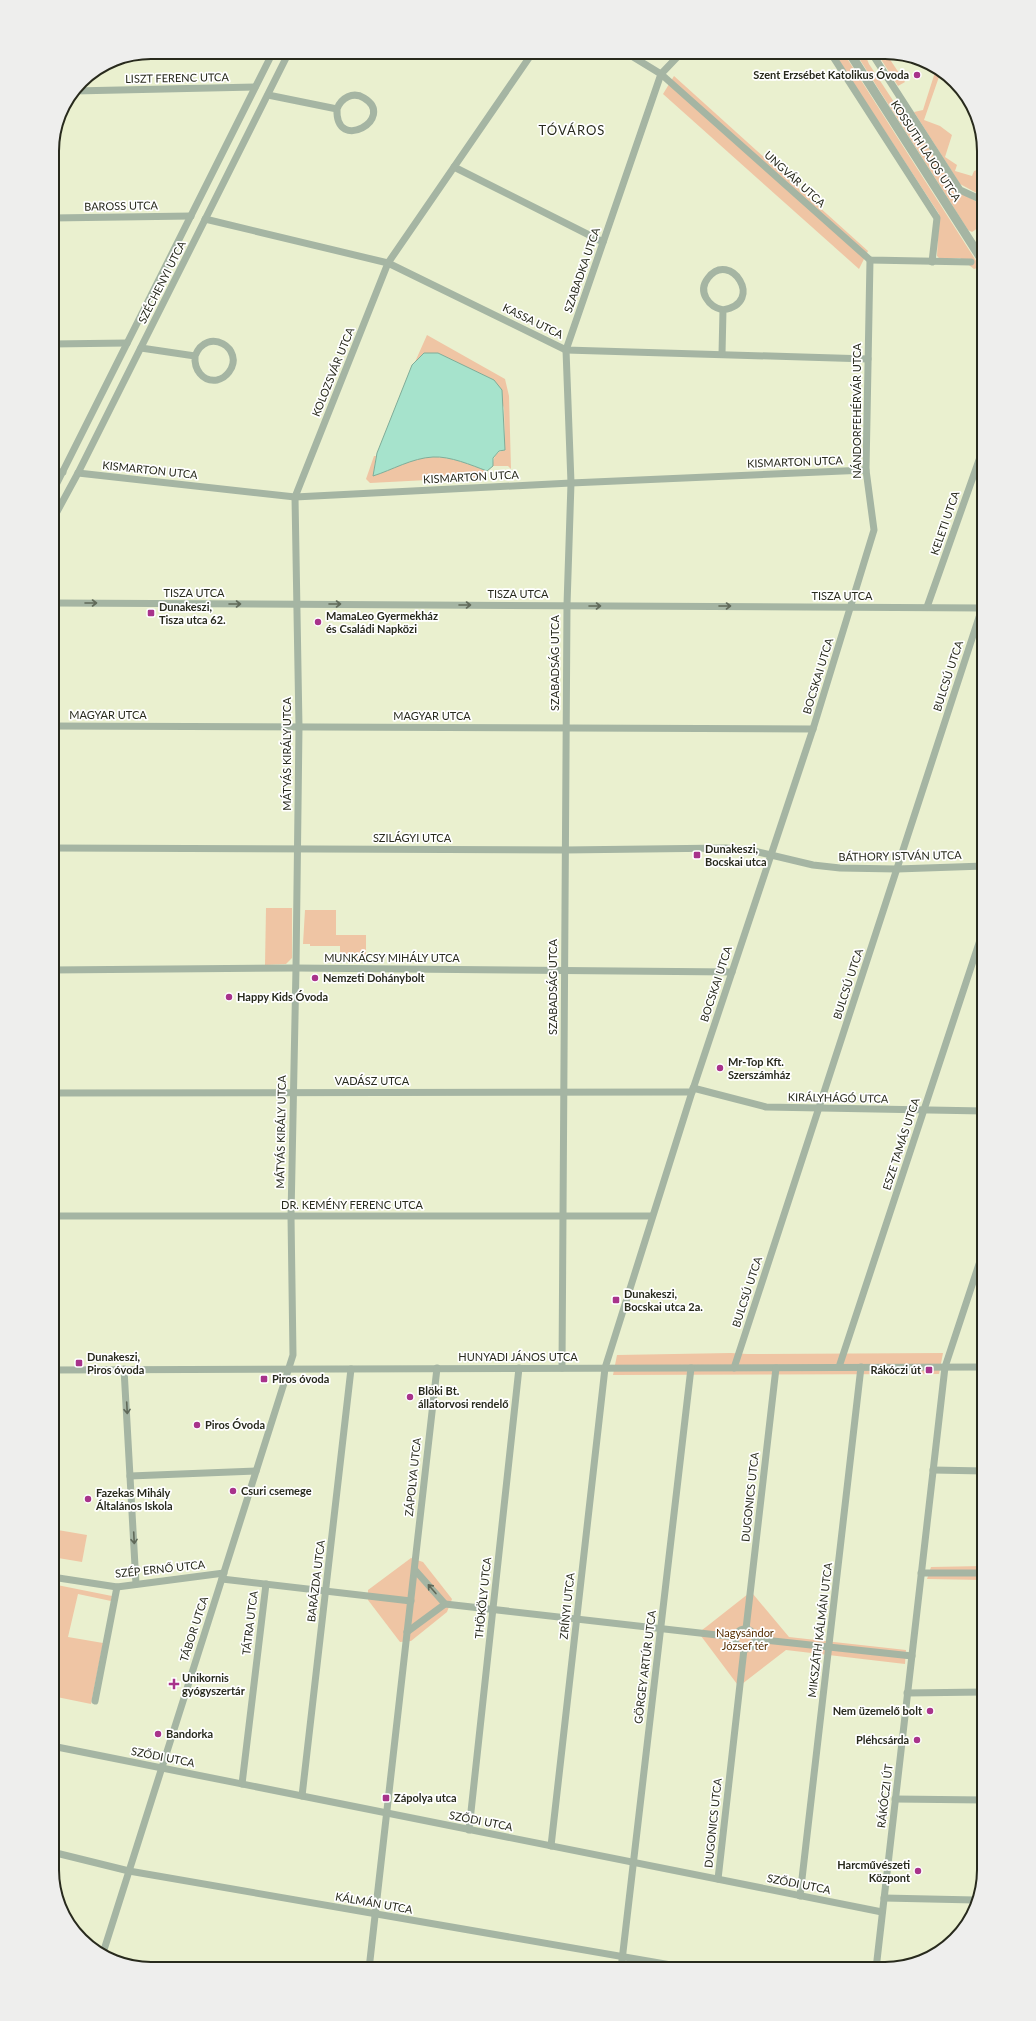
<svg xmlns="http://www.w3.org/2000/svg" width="1036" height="2021" font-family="Lato,sans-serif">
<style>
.green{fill:#efc5a4}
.water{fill:#a6e3cc;stroke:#80ac98}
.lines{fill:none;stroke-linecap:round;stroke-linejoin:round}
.minor{stroke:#a5b5a3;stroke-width:7}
.tertiary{stroke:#a5b5a3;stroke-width:9}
.oneway{stroke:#606959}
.poi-dot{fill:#a8338b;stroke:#fff;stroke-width:1.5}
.labels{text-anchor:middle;stroke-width:3.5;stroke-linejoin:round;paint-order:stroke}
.poi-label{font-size:11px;font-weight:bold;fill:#282a1d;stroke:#fff;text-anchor:start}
.street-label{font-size:11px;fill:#282a1d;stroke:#fff}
.park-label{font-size:11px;fill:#552d00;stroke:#fff}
.quarter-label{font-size:13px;letter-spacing:1px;fill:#282a1d;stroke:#fff}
.rim{fill:none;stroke:#282a1d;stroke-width:2}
</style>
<rect width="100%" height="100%" fill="#eaf0cf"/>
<!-- green -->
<g class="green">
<path d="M833 52H843L980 267 974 269 960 258 940 259 937 256 939 214Z"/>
<path d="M855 52H864L869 64 894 102 897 100 954 187 959 192 984 206C984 215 981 228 972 232L968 230Z"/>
<path d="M885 52 905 82 898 86 877 53Z"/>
<path d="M936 69 941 71 924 120 940 126 952 135 945 157 957 165 955 171 972 176 974 171 980 169 984 158V197L960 184 914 112 923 110Z"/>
<path d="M674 76 868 251 859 269 663 94Z"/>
<path d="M427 335 505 379 509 396 511 469 508 466H493C493 457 496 452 505 450L504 408 494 380 438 353 415 362Z"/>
<path d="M374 456H376L373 476C392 470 412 458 433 457 450 456 471 465 487 471L485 477 370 483 366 479Z"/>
<path d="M266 908H292V958L286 964 265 965Z"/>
<path d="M305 910H336V935H366V962L340 961V946H310V944H303Z"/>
<path d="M731 1353 747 1354 943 1353 939 1374 613 1375 617 1355Z"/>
<path d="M52 1529 87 1535 82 1562 52 1557Z"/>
<path d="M411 1558 423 1562 452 1599 447 1612 411 1641 400 1642 368 1600V1590Z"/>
<path d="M984 1566V1580L927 1579 931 1567Z"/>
<path d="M52 1584 112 1596 111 1601 78 1594 68 1637 103 1643 91 1704 52 1696Z"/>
<path d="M748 1594H753L789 1637 906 1650 905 1664 786 1650 742 1684H737L701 1636 702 1630 706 1627Z"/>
</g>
<!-- water -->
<path class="water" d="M424 353H438L494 380 502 390 505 450 499 451 493 458V466L487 471C471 465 450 456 433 457 412 458 392 470 373 476L377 453 412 365Z"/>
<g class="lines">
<!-- minor -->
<g class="minor">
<path d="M625 52 661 74 870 260 971 262"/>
<path d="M830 52 937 218 932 262"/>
<path d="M871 52 960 190 984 201"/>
<path d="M74 91 255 87"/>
<path d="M268 95 337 109C335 154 397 118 364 98 353 91 341 98 337 109"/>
<path d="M454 167 603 242"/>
<path d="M52 218 191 216"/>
<path d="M205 219 388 263 566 350 868 359"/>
<path d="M976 251 984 231"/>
<path d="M52 344 127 343"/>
<path d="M141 348 195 356C194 369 202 382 217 380 222 379 226 376 229 372 246 349 207 325 195 356"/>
<path d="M722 354 723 310C766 303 730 249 708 278 697 292 709 307 723 310"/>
<path d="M52 472H63"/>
<path d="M78 473 295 497 571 483 866 470"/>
<path d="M52 493 273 52"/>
<path d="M52 521 78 473 289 52"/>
<path d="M52 603 984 608"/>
<path d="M927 607 984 446"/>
<path d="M52 726 813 729"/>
<path d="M52 848 565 850 726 848 750 850 813 865 840 868 897 869 984 866"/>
<path d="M52 970 296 968 732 972"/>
<path d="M693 1088 766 1107 984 1111"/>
<path d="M52 1093 692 1092"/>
<path d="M52 1216H652"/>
<path d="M839 1367 984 928"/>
<path d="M562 1368 567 605 571 483 566 350 661 74 682 52"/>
<path d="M734 1368 982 608"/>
<path d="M124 1369 136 1584"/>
<path d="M52 1370 984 1367"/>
<path d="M933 1470 984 1471"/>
<path d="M130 1476 256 1471"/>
<path d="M921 1573H984"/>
<path d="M52 1577 117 1587 224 1573"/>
<path d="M222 1579 411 1601"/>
<path d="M445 1604 735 1637"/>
<circle cx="745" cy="1639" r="10"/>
<path d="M746 1629 776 1368"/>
<path d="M407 1632 445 1604 415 1570"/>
<path d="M756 1639 912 1656"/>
<path d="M907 1693 984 1692"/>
<path d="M95 1701 117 1587"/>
<path d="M52 1746 882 1912"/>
<path d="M242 1784 266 1584"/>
<path d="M302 1796 351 1369"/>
<path d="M895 1799 984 1800"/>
<path d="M469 1830 519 1368"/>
<path d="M551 1846 605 1368 692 1092 813 729 874 530 866 470 870 260"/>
<path d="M52 1852 129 1871 694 1969"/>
<path d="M718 1879 744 1649"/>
<path d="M800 1896 861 1367"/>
<path d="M884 1898 975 1900"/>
<path d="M103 1953 293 1355 291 1216 296 968 299 727 295 497 388 263 533 52"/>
<path d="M369 1969 437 1368"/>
<path d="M621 1969 691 1368"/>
<path d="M876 1969 945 1367 984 1249"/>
</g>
<!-- tertiary -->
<path class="tertiary" d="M849 52 984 263"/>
</g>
<!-- one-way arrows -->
<defs><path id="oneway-shaft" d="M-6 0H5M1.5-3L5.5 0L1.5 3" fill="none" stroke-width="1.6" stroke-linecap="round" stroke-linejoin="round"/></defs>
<g class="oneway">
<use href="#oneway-shaft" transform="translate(91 603)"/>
<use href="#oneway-shaft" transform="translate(235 604)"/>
<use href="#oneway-shaft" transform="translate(335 604)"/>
<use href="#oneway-shaft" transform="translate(465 605)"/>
<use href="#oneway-shaft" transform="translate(595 606)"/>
<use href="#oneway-shaft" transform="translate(725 606)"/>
<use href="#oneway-shaft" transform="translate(127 1408) rotate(87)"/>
<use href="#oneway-shaft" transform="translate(134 1538) rotate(87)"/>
<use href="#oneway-shaft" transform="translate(432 1589) rotate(-131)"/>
</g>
<!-- markers -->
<g class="poi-dot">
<circle cx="917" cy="75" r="4"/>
<rect x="147" y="609" width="8" height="8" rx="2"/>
<circle cx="318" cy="622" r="4"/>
<rect x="693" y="851" width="8" height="8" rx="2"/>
<circle cx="315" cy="978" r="4"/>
<circle cx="229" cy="997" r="4"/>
<circle cx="720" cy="1068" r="4"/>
<rect x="612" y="1296" width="8" height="8" rx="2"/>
<rect x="75" y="1359" width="8" height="8" rx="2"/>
<rect x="925" y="1366" width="8" height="8" rx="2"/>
<rect x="260" y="1375" width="8" height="8" rx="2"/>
<circle cx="410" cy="1397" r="4"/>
<circle cx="197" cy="1425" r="4"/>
<circle cx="233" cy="1491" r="4"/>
<circle cx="88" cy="1499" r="4"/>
<path d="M172 1678h4v4h4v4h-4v4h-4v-4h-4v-4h4z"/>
<circle cx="930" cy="1711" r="4"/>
<circle cx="158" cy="1734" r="4"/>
<circle cx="917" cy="1740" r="4"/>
<rect x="382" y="1794" width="8" height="8" rx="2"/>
<circle cx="918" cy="1871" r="4"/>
</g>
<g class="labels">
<!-- poi labels -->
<g class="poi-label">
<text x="909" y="79" text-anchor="end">Szent Erzsébet Katolikus Óvoda</text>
<text x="159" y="611">Dunakeszi,<tspan x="159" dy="13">Tisza utca 62.</tspan></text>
<text x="326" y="620">MamaLeo Gyermekház<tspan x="326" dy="13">és Családi Napközi</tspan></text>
<text x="705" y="853">Dunakeszi,<tspan x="705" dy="13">Bocskai utca</tspan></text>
<text x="323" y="982">Nemzeti Dohánybolt</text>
<text x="237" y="1001">Happy Kids Óvoda</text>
<text x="728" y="1066">Mr-Top Kft.<tspan x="728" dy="13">Szerszámház</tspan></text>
<text x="624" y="1298">Dunakeszi,<tspan x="624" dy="13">Bocskai utca 2a.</tspan></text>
<text x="87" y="1361">Dunakeszi,<tspan x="87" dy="13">Piros óvoda</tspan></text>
<text x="921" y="1374" text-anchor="end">Rákóczi út</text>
<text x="272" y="1383">Piros óvoda</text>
<text x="418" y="1395">Blöki Bt.<tspan x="418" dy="13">állatorvosi rendelő</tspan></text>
<text x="205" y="1429">Piros Óvoda</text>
<text x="241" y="1495">Csuri csemege</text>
<text x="96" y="1497">Fazekas Mihály<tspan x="96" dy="13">Általános Iskola</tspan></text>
<text x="182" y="1682">Unikornis<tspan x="182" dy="13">gyógyszertár</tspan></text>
<text x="922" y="1715" text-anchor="end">Nem üzemelő bolt</text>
<text x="166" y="1738">Bandorka</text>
<text x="909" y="1744" text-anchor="end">Pléhcsárda</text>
<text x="394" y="1802">Zápolya utca</text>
<text x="910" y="1869" text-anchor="end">Harcművészeti<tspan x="910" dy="13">Központ</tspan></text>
</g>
<!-- street labels -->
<g class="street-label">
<text transform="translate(177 78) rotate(-1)" y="4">LISZT FERENC UTCA</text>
<text transform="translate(926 151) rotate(57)" y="4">KOSSUTH LAJOS UTCA</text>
<text transform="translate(795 179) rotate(42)" y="4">UNGVÁR UTCA</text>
<text transform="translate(121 206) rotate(-1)" y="4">BAROSS UTCA</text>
<text transform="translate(582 270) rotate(-71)" y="4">SZABADKA UTCA</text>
<text transform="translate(162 282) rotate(-63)" y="4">SZÉCHENYI UTCA</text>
<text transform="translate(533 321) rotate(26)" y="4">KASSA UTCA</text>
<text transform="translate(333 372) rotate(-68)" y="4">KOLOZSVÁR UTCA</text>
<text transform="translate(857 411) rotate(-90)" y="4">NÁNDORFEHÉRVÁR UTCA</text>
<text transform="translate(795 462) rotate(-2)" y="4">KISMARTON UTCA</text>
<text transform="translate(150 470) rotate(6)" y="4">KISMARTON UTCA</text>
<text transform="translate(471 477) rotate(-3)" y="4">KISMARTON UTCA</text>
<text transform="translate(945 523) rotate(-71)" y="4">KELETI UTCA</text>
<text x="194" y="597">TISZA UTCA</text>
<text x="518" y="598">TISZA UTCA</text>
<text x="842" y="600">TISZA UTCA</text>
<text transform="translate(555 663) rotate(-90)" y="4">SZABADSÁG UTCA</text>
<text transform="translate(818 676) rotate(-73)" y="4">BOCSKAI UTCA</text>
<text transform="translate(948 676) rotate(-72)" y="4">BULCSÚ UTCA</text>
<text x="108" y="719">MAGYAR UTCA</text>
<text x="432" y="720">MAGYAR UTCA</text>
<text transform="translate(287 754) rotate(-90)" y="4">MÁTYÁS KIRÁLY UTCA</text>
<text x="412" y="842">SZILÁGYI UTCA</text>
<text transform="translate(900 856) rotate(-1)" y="4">BÁTHORY ISTVÁN UTCA</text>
<text x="392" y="962">MUNKÁCSY MIHÁLY UTCA</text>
<text transform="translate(716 984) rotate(-72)" y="4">BOCSKAI UTCA</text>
<text transform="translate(848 984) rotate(-72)" y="4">BULCSÚ UTCA</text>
<text transform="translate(553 987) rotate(-90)" y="4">SZABADSÁG UTCA</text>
<text x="372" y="1085">VADÁSZ UTCA</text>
<text transform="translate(838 1098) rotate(1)" y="4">KIRÁLYHÁGÓ UTCA</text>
<text transform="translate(281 1132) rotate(-89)" y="4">MÁTYÁS KIRÁLY UTCA</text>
<text transform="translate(901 1144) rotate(-72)" y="4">ESZE TAMÁS UTCA</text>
<text x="352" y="1209">DR. KEMÉNY FERENC UTCA</text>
<text transform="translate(747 1292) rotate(-72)" y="4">BULCSÚ UTCA</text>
<text x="518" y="1361">HUNYADI JÁNOS UTCA</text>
<text transform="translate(413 1477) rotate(-84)" y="4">ZÁPOLYA UTCA</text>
<text transform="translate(750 1497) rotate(-84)" y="4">DUGONICS UTCA</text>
<text transform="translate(160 1569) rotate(-6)" y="4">SZÉP ERNŐ UTCA</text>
<text transform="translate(316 1581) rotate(-83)" y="4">BARÁZDA UTCA</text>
<text transform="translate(483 1598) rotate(-84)" y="4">THÖKÖLY UTCA</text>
<text transform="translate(567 1606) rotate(-84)" y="4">ZRÍNYI UTCA</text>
<text transform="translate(250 1623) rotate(-83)" y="4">TÁTRA UTCA</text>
<text transform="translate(194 1629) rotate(-72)" y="4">TÁBOR UTCA</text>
<text transform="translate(820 1630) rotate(-83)" y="4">MIKSZÁTH KÁLMÁN UTCA</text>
<text transform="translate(645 1667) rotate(-83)" y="4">GÖRGEY ARTÚR UTCA</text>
<text transform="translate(163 1757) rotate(11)" y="4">SZŐDI UTCA</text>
<text transform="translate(885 1796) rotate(-83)" y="4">RÁKÓCZI ÚT</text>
<text transform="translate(481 1821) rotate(11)" y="4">SZŐDI UTCA</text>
<text transform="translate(713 1823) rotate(-84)" y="4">DUGONICS UTCA</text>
<text transform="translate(799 1884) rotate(11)" y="4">SZŐDI UTCA</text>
<text transform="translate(374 1903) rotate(10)" y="4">KÁLMÁN UTCA</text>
</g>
<!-- park labels -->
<g class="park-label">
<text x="745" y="1637">Nagysándor<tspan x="745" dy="13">József tér</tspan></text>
</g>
<!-- quarter labels -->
<g class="quarter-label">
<text x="572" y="135">TÓVÁROS</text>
</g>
</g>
<!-- crop -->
<path d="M0 0H1036V2021H0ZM151 59H885A92 92 0 0 1 977 151V1870A92 92 0 0 1 885 1962H151A92 92 0 0 1 59 1870V151A92 92 0 0 1 151 59Z" fill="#eeeeed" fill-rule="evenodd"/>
<path class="rim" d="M151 59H885A92 92 0 0 1 977 151V1870A92 92 0 0 1 885 1962H151A92 92 0 0 1 59 1870V151A92 92 0 0 1 151 59Z"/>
</svg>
